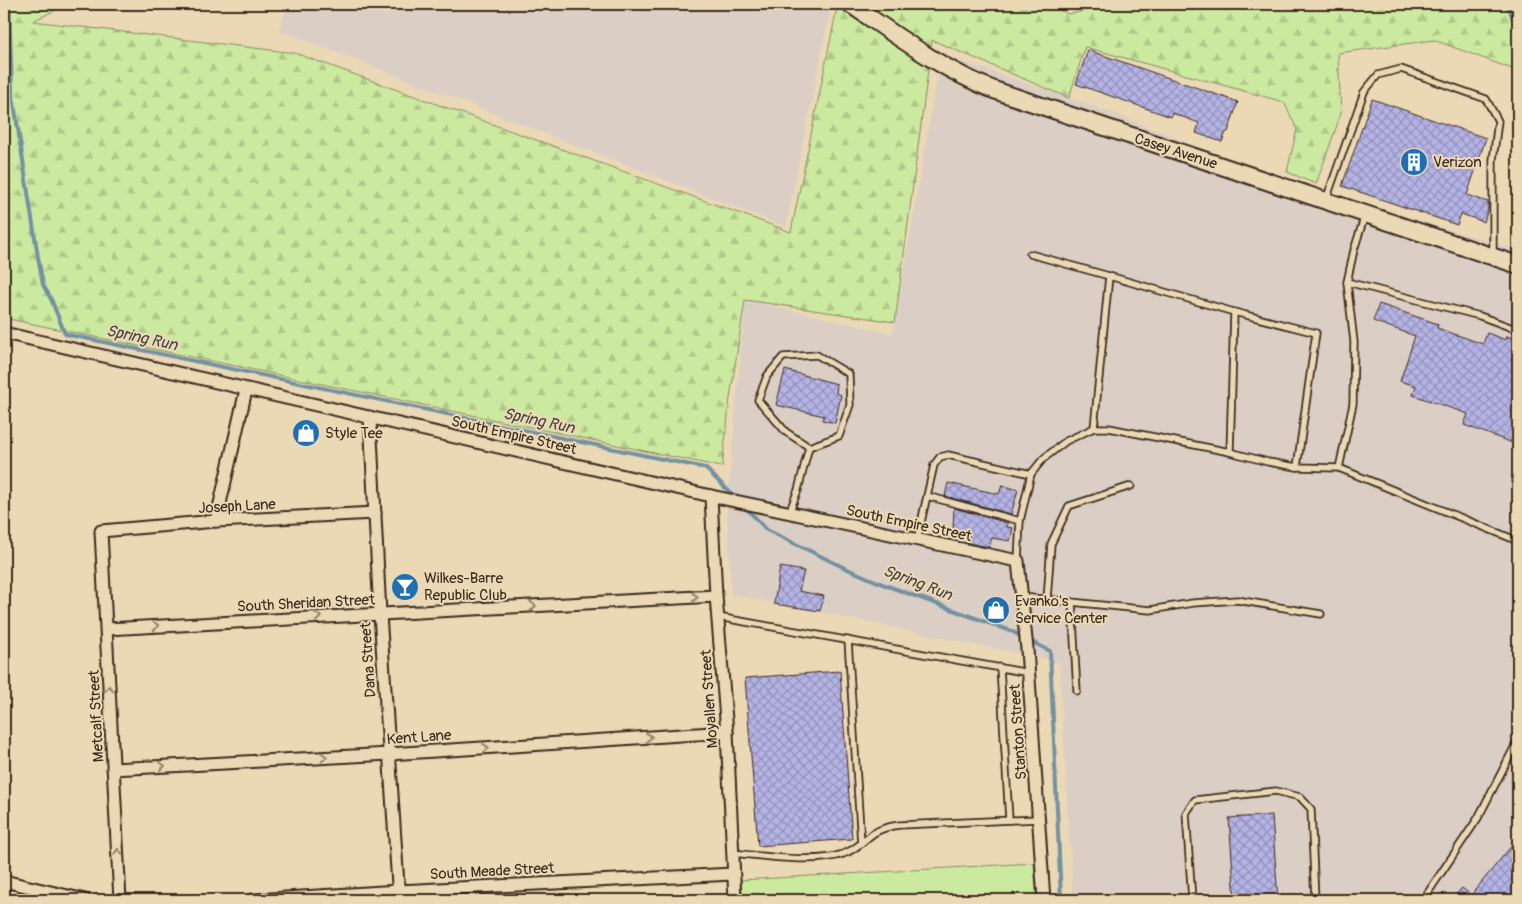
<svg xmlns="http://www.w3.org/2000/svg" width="1522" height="904" font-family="Pangolin,sans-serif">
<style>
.built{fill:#dbcec4}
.forest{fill:url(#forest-firs);stroke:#848a5f}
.garden{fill:#cce9a0;stroke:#848a5f}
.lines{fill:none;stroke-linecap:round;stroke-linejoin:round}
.stream{stroke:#7392a1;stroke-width:4}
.building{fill:url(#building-cross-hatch);stroke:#3b2a1e}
.lane-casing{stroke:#3b2a1e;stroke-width:9}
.street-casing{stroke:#3b2a1e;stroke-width:15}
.secondary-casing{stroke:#3b2a1e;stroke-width:20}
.lane{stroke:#ebd9b6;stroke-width:5.5}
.street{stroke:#ebd9b6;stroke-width:11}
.secondary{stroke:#ebd9b6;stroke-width:16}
.oneway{stroke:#93826a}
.labels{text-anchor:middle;stroke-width:4;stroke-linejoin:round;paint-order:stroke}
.street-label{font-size:15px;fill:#3b2a1e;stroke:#ebd9b6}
.poi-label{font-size:15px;fill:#3b2a1e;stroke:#ebd9b6;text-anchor:start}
.water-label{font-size:16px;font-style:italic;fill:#49443f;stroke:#ebd9b6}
</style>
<defs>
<pattern id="forest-firs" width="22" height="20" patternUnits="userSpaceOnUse" patternTransform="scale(1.25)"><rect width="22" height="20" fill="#cce9a0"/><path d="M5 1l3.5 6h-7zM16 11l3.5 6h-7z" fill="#b0c889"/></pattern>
<pattern id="building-cross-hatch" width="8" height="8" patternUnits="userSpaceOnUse" patternTransform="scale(1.25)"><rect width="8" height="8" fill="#b5b3e5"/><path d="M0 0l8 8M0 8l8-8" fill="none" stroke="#9492b9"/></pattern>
</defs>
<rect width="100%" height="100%" fill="#ebd9b6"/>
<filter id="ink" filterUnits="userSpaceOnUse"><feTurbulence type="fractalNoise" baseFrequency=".02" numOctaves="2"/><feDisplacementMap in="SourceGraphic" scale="10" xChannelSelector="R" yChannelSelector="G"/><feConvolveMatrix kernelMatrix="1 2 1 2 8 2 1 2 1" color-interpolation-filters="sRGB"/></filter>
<g filter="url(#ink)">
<!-- built -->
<g class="built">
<path d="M288 4H823L830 10 786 227 279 30Z"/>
<path d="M941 54 1122 116 1270 177 1518 250V900H1073L1059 662 731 594 727 510 745 300 893 334Z"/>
</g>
<!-- forest -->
<path class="forest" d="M4 4H68L33 21 295 53 791 232 837 8 833 4H1048L1068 14 1125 4H1346L1351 6 1362 4H1518V78L1512 69 1434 40 1338 53 1341 114 1316 184 1287 172 1297 129 1284 102 1085 47 1069 98 932 40 895 322 745 300 730 398 722 467 4 318Z"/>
<!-- garden -->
<path class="garden" d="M1034 863 1037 900H743L741 880Z"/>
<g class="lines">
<!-- stream -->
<g class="stream">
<path d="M9 4 12 90 38 257 43 285 51 299 65 334 705 468 736 498"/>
<path d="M1508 4 1518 35"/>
<path d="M745 507 767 530 845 568 885 585 1011 631 1050 651 1061 900"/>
</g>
</g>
<!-- building -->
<g class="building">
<path d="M1088 50 1238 102 1228 132H1226L1222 142 1196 133 1199 123 1172 113 1171 117 1076 84Z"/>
<path d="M1372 99 1486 138 1467 195 1488 202V209L1484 222 1461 214 1457 225 1342 186Z"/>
<path d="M1379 304 1438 324 1437 328 1483 344 1487 333 1506 340 1507 336 1518 340V445L1464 425 1468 414 1413 395 1416 386 1400 381 1415 336 1373 321Z"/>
<path d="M785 370 837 384 836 393 841 395 835 423 822 420 824 416 776 405Z"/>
<path d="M948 483 999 494 1002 485 1018 490 1011 514 945 496Z"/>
<path d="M954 508 1008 523 1007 527 1013 528 1010 541 992 538 989 547 967 543 970 533 953 530Z"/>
<path d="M780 567 804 571 799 591 824 596 820 611 774 604Z"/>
<path d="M840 671 852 839 758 846 745 678Z"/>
<path d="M1272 815 1278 900H1235L1229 818Z"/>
<path d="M1518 838V900H1451L1462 888 1471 895Z"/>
</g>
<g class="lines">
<!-- lane casing -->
<g class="lane-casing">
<g id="lane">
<path d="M1326 200 1364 92 1378 75 1401 69 1486 99 1498 121 1493 160V255"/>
<path d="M1030 254 1109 276"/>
<path d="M1347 282 1480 316 1518 330"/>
<path d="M1234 312 1316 333 1297 467"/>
<path d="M1094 428 1109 276 1234 312 1230 452"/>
<path d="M1339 468 1518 541"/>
<path d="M927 496 1020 521"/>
<path d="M789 513 798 490 809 447 786 432 758 400 767 376 783 357 817 355 849 374 850 405 839 436 809 447"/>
<path d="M917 540 934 465 940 457 948 455 1031 474"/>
<path d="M1018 561 1020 521 1031 474 1043 459 1066 441 1094 428H1109L1230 452 1268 462 1297 467 1339 468 1353 404 1354 342 1347 282 1354 250 1365 215"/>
<path d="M1022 597 1150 610 1193 603 1237 600 1321 614"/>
<path d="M1047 600 1051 544 1069 506 1131 486"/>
<path d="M1072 602 1077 691"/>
<path d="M718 617 1029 673"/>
<path d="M848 640 861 844"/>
<path d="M1000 667 1009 820"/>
<path d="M732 853C763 856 815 864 843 854 856 850 864 840 874 833 882 828 891 826 900 825L1038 819"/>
<path d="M1192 900 1186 813 1195 800 1276 791 1300 797 1311 809 1315 900"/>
<path d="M1423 900 1478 818 1518 740"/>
</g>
</g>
<!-- street casing -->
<g class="street-casing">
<g id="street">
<path d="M4 333 711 496 1018 561 1027 649 1044 900"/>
<path d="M370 417 380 614 399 900"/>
<path d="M711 496 716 596 727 732 735 900"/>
<path d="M216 521 246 390"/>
<path d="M107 629 716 596"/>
<path d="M113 769 389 754 727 732"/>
<path d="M4 881 85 900"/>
<path d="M120 900 101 531 216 521 375 513"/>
<path d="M253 900 399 891 733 874"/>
</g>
</g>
<!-- secondary casing -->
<g class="secondary-casing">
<path id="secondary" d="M850 4C897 36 941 69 994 90L1518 265"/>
</g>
<!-- lane -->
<use href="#lane" class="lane"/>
<!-- street -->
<use href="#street" class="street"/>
<!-- secondary -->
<use href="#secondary" class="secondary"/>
</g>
<!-- one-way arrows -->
<defs><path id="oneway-chevron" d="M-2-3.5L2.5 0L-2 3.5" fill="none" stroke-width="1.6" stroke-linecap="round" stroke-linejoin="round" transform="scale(1.25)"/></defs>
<g class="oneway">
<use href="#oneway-chevron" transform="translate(695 597) rotate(-3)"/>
<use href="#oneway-chevron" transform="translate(533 606) rotate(-3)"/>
<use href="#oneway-chevron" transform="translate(318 617) rotate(-3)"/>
<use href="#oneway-chevron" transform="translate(156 626) rotate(-3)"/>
<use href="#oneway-chevron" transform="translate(109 689) rotate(-93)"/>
<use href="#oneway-chevron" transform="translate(649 737) rotate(-4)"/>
<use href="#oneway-chevron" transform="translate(486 748) rotate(-4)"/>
<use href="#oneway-chevron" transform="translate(324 757) rotate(-3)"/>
<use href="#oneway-chevron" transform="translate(162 766) rotate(-3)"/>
<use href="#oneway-chevron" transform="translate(118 852) rotate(-93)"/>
</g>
</g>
<!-- icons -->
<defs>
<g id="building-disc" transform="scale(1.4375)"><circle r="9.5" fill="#1f6fb2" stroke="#ebd9b6"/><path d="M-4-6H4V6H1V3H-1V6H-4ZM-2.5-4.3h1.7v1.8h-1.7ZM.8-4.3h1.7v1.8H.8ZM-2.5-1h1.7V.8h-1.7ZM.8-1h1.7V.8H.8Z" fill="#fff"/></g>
<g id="shop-disc" transform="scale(1.4375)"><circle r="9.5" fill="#1f6fb2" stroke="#ebd9b6"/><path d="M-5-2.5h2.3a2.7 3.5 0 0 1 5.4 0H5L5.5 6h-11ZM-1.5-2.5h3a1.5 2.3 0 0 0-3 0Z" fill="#fff"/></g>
<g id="bar-disc" transform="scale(1.4375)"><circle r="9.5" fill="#1f6fb2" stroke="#ebd9b6"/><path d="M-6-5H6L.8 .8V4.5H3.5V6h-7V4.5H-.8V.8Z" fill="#fff"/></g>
</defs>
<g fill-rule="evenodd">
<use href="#building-disc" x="1414" y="162"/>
<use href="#shop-disc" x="306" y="433"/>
<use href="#bar-disc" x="405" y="587"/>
<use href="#shop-disc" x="996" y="610"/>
</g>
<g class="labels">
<!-- street labels -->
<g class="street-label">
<text transform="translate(1176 151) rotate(18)" y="5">Casey Avenue</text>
<text transform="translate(514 435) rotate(13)" y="5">South Empire Street</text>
<text transform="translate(237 506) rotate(-3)" y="5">Joseph Lane</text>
<text transform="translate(909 523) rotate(12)" y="5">South Empire Street</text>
<text transform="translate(306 603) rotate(-3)" y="5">South Sheridan Street</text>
<text transform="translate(368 660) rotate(-94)" y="5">Dana Street</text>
<text transform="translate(709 699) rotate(-94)" y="5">Moyallen Street</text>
<text transform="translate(96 716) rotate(-93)" y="5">Metcalf Street</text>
<text transform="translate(1018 732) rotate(-94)" y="5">Stanton Street</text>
<text transform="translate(419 737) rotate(-4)" y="5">Kent Lane</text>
<text transform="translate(492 871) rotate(-3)" y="5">South Meade Street</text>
</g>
<!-- poi labels -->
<g class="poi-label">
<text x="1433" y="167">Verizon</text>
<text x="325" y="438">Style Tee</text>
<text x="424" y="583">Wilkes-Barre<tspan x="424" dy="17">Republic Club</tspan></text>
<text x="1015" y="606">Evanko's<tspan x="1015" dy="17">Service Center</tspan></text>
</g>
<!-- water labels -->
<g class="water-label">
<text transform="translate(142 337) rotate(12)" y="6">Spring Run</text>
<text transform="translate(539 420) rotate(12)" y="6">Spring Run</text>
<text transform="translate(918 582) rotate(21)" y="6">Spring Run</text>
</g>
</g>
<!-- margin -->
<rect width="1522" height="904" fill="none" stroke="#ebd9b6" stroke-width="20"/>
<rect x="10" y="10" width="1502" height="884" fill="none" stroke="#3b2a1e" stroke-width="2" filter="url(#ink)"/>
</svg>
